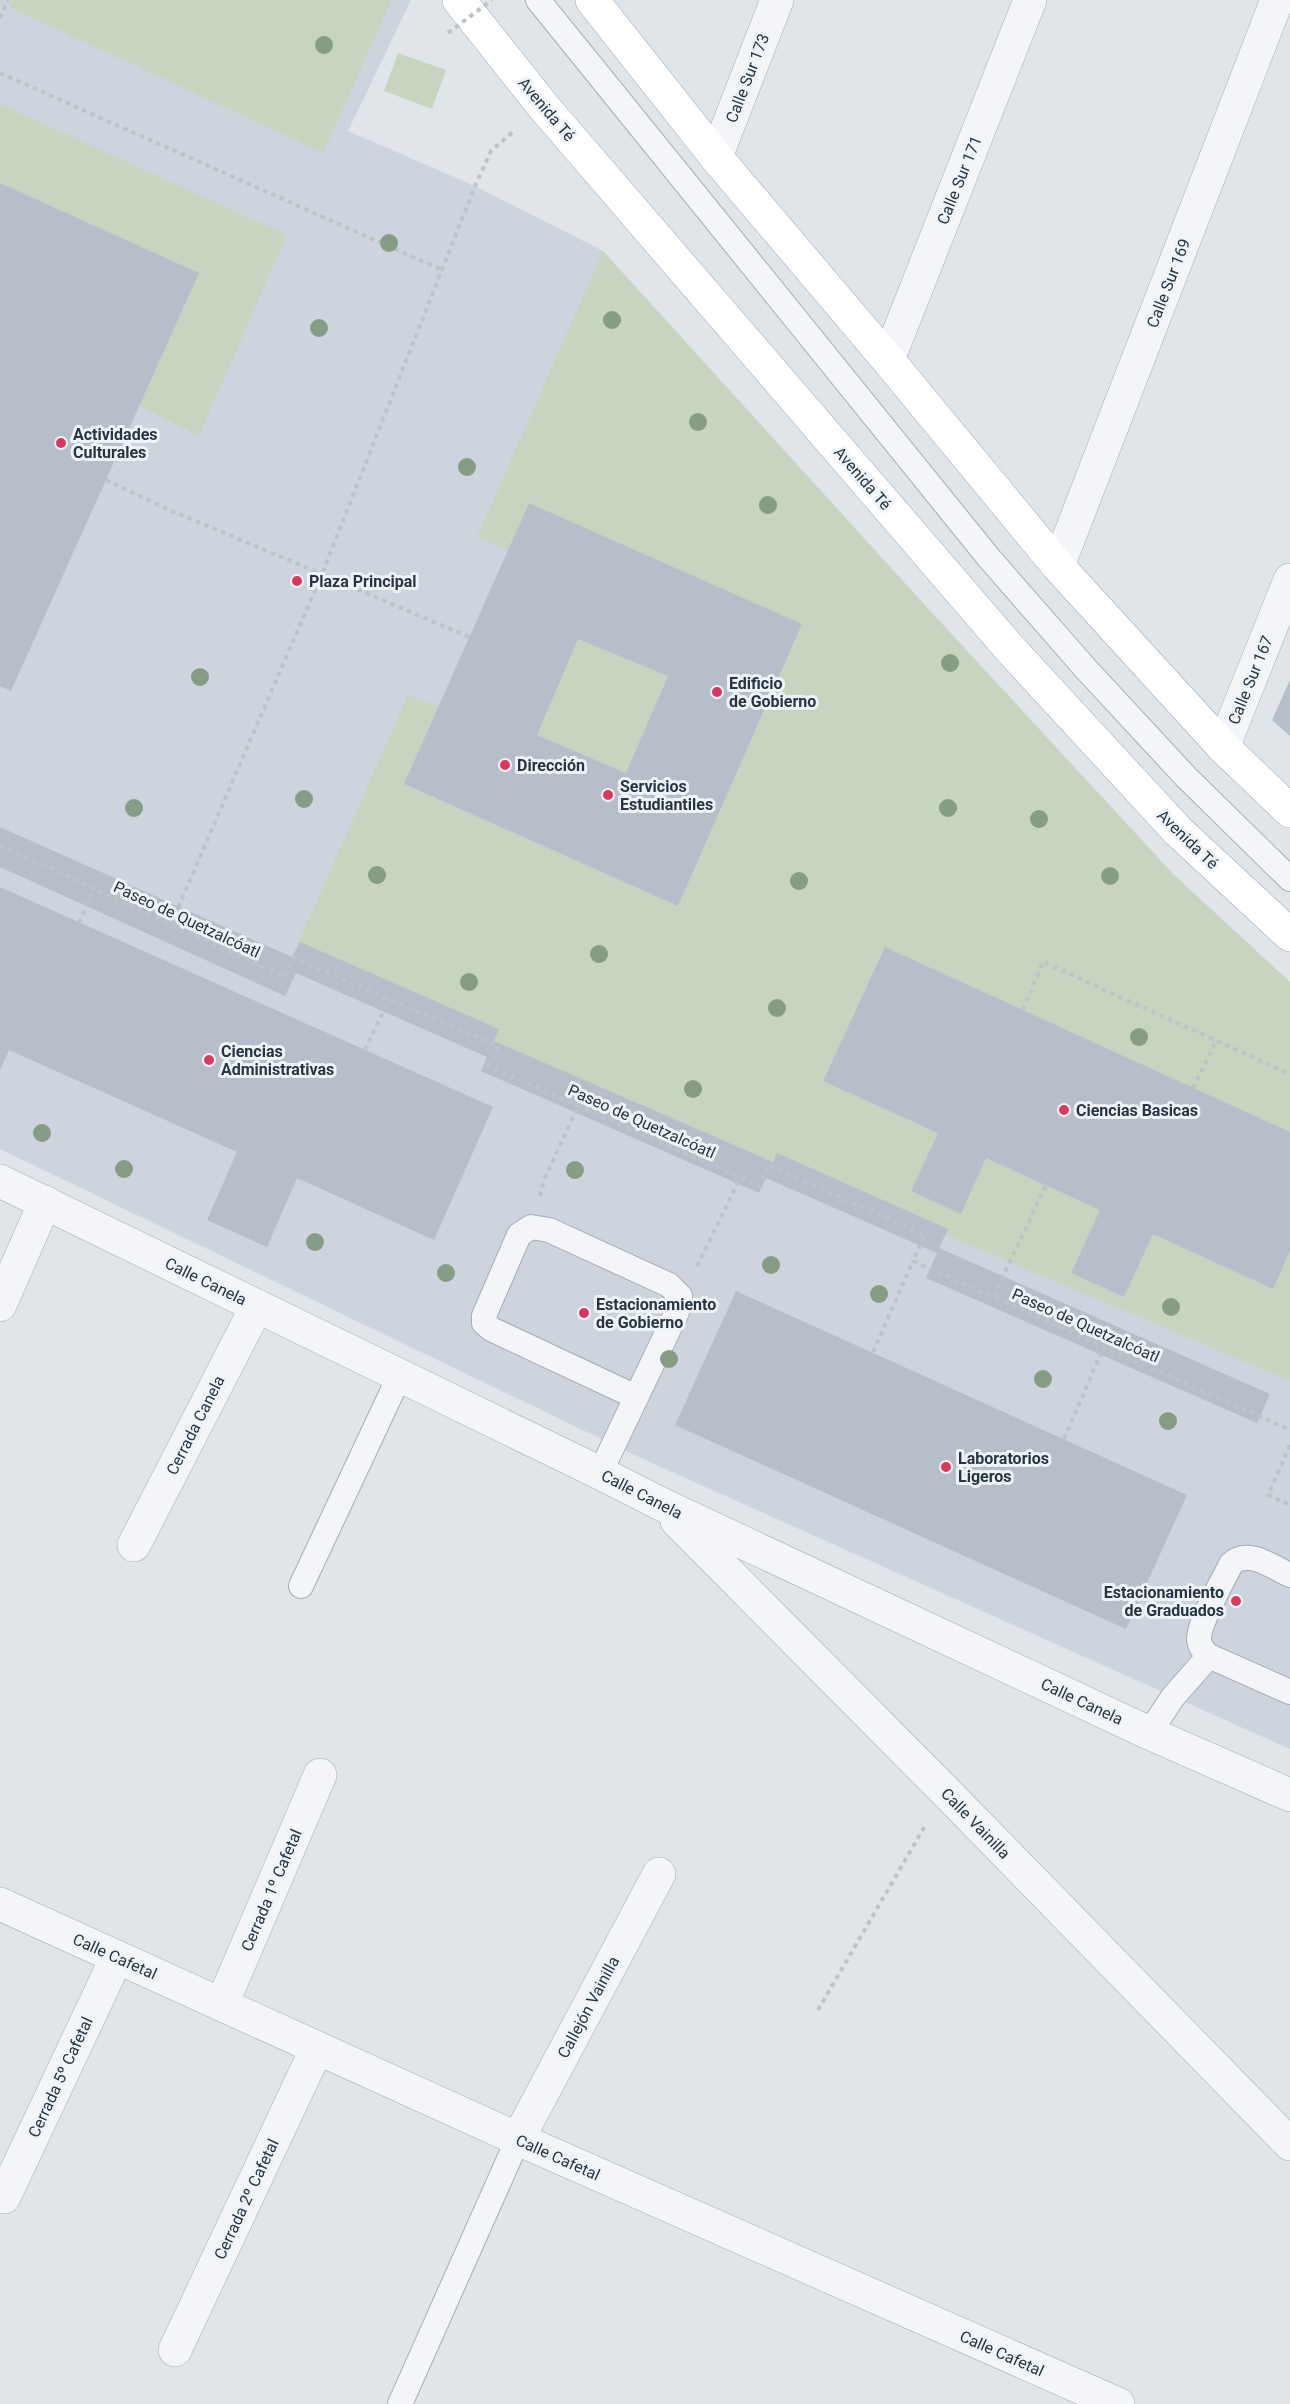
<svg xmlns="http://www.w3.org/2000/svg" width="1290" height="2404" font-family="Roboto,sans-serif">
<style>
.built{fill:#cdd4dd}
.green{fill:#c7d5c0}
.building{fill:#b6bec9;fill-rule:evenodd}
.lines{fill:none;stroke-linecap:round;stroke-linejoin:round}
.service-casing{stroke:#a4acb5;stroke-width:26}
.minor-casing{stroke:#a4acb5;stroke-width:34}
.primary-casing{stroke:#9eaab7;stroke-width:34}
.path{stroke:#bec3c9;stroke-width:4;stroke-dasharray:4.5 4.5;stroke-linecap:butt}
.service{stroke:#f3f5f8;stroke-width:24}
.minor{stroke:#f3f5f8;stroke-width:33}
.primary{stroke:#fff;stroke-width:33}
.path-bridge{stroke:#bec3c9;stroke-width:4;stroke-dasharray:4.5 4.5;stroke-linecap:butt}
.tree{fill:#879c85}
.poi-dot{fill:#dd375e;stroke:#eff4f8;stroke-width:2}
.labels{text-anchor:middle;stroke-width:6;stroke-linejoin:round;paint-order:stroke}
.street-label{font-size:16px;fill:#263444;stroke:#eff4f8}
.poi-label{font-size:16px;font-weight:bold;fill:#263444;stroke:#eff4f8;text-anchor:start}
</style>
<rect width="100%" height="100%" fill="#e0e5ea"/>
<!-- built -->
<path class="built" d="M0 0H411L348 131 475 186 603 251 921 601 1174 875 1290 982V1749L643 1459 0 1149Z"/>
<!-- green -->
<g class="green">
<path d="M12 0H392L323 153 9 7Z"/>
<path d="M398 53 446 70 432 109 384 91Z"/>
<path d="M0 104 287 235 199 436 139 406 199 273 0 183Z"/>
<path d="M603 251 921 601 1174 875 1290 982V1132L885 947 823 1081 938 1133 911 1191 961 1214 986 1158 1100 1210 1071 1273 1124 1297 1153 1234 1273 1288 1290 1251V1381L292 957 408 695 438 707 404 785 678 906 802 625 529 503 508 551 477 537Z"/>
<path d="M578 639 668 676 626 773 537 735Z"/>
</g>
<!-- building -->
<g class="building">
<path d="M0 183 199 273 11 691 0 686Z"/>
<path d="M529 503 802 624 678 906 404 784ZM578 639 668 676 626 773 537 735Z"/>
<path d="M1290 680V736L1272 720Z"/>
<path d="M0 827 292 957 300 942 499 1029 494 1041 773 1162 777 1153 948 1229 939 1248 1270 1394 1257 1423 926 1278 937 1253 766 1178 759 1193 481 1071 487 1057 296 973 285 996 0 867Z"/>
<path d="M0 887 493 1107 434 1240 297 1178 267 1247 207 1220 237 1152 9 1050 0 1070Z"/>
<path d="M885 947 1290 1132V1251L1273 1289 1153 1234 1124 1297 1071 1273 1100 1210 986 1158 961 1214 911 1191 938 1133 823 1081Z"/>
<path d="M736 1291 1187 1495 1126 1629 675 1425Z"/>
</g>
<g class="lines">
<!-- service casing -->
<g class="service-casing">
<g id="service">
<path d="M538 0 989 558 1086 669 1186 777 1290 879"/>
<path d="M600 1473 677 1312 680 1296 669 1285 549 1230 531 1227 519 1235 484 1316V1323L491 1329 636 1397"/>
<path d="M1290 1575C1272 1567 1248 1548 1231 1564 1223 1581 1198 1623 1199 1640 1200 1648 1204 1652 1209 1656L1290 1692"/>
<path d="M301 1586 400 1375"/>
<path d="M1149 1733 1173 1697 1209 1656"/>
<path d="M400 2404 518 2139"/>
</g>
</g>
<!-- minor casing -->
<g class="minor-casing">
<g id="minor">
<path d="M716 157 777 0"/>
<path d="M888 360 1030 0"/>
<path d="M1058 566 1277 0"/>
<path d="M1223 747 1290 580"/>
<path d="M0 1181 600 1473 661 1504 1149 1733 1290 1795"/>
<path d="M0 1305 45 1202"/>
<path d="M677 1521 945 1791 1290 2144"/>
<path d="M134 1545 257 1306"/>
<path d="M0 1904 518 2139 1118 2404"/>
<path d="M222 2004 320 1775"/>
<path d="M518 2139 659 1874"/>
<path d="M4 2197 117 1957"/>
<path d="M175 2350 317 2048"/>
</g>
</g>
<!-- primary casing -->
<g class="primary-casing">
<g id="primary">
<path d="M459 0 543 106 1012 651 1178 831 1290 935"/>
<path d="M592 0 716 157 888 360 1058 566 1223 747 1290 811"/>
</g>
</g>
<!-- path -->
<g class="path">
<path d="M0 18 8 0"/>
<path d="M0 73 442 270"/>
<path d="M106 480 167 509 322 574 171 924"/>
<path d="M469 637 322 574 475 186 491 151 515 130"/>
<path d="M0 845 284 977 293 958 498 1046 489 1066 759 1186 768 1165 925 1235 913 1261 1290 1430"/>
<path d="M79 923 94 888"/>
<path d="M1023 1010 1043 962 1290 1074"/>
<path d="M365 1050 389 999"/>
<path d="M1193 1088 1216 1041"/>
<path d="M540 1196 544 1180 578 1106"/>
<path d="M697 1266 740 1178"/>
<path d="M994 1296 1046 1185"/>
<path d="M873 1352 913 1261"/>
<path d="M1064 1439 1104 1346"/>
<path d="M1290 1445 1268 1495 1290 1505"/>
<path d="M818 2010 925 1826"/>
</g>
<!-- service -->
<use href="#service" class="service"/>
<!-- minor -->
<use href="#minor" class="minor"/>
<!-- primary -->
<use href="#primary" class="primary"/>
<!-- path-bridge -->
<path class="path-bridge" d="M448 33 492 0"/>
</g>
<!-- trees -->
<g class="tree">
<circle cx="324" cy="45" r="9"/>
<circle cx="389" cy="243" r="9"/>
<circle cx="612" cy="320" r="9"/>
<circle cx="319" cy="328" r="9"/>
<circle cx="698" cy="422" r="9"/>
<circle cx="467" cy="467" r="9"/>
<circle cx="768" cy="505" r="9"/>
<circle cx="950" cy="663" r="9"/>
<circle cx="200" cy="677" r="9"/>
<circle cx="304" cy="799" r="9"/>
<circle cx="134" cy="808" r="9"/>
<circle cx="948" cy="808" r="9"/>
<circle cx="1039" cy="819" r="9"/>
<circle cx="377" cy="875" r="9"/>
<circle cx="1110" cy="876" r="9"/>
<circle cx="799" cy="881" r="9"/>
<circle cx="599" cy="954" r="9"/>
<circle cx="469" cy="982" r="9"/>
<circle cx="777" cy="1008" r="9"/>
<circle cx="1139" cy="1037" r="9"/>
<circle cx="693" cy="1089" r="9"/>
<circle cx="42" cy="1133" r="9"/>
<circle cx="124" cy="1169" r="9"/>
<circle cx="575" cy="1170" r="9"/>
<circle cx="315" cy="1242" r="9"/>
<circle cx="771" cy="1265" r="9"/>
<circle cx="446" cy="1273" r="9"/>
<circle cx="879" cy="1294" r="9"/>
<circle cx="1171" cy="1307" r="9"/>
<circle cx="669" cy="1359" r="9"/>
<circle cx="1043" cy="1379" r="9"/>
<circle cx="1168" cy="1421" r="9"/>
</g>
<!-- markers -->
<g class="poi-dot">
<circle cx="61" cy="443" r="6"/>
<circle cx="297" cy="581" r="6"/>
<circle cx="717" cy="692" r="6"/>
<circle cx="505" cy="765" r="6"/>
<circle cx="608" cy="795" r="6"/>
<circle cx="209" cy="1060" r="6"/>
<circle cx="1064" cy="1110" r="6"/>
<circle cx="584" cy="1313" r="6"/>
<circle cx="946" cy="1467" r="6"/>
<circle cx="1236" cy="1601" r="6"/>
</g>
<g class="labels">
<!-- street labels -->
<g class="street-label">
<text transform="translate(747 78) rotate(-69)" y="6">Calle Sur 173</text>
<text transform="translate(547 109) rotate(50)" y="6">Avenida Té</text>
<text transform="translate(959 180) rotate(-68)" y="6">Calle Sur 171</text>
<text transform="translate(1168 283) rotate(-69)" y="6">Calle Sur 169</text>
<text transform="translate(863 478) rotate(49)" y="6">Avenida Té</text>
<text transform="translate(1250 680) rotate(-68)" y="6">Calle Sur 167</text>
<text transform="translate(1188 839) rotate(44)" y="6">Avenida Té</text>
<text transform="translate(187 919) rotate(25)" y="6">Paseo de Quetzalcóatl</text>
<text transform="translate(642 1121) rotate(24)" y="6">Paseo de Quetzalcóatl</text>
<text transform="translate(206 1281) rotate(26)" y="6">Calle Canela</text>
<text transform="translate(1086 1325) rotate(24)" y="6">Paseo de Quetzalcóatl</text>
<text transform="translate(195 1425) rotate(-63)" y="6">Cerrada Canela</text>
<text transform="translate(642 1494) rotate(27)" y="6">Calle Canela</text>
<text transform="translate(1082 1701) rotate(25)" y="6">Calle Canela</text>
<text transform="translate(976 1823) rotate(46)" y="6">Calle Vainilla</text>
<text transform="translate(271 1890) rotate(-67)" y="6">Cerrada 1º Cafetal</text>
<text transform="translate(115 1956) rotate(24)" y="6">Calle Cafetal</text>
<text transform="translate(588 2007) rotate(-62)" y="6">Callejón Vainilla</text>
<text transform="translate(60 2077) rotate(-65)" y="6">Cerrada 5º Cafetal</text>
<text transform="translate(558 2157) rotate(24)" y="6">Calle Cafetal</text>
<text transform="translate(246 2199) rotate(-65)" y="6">Cerrada 2º Cafetal</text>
<text transform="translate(1002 2353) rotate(24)" y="6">Calle Cafetal</text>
</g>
<!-- poi labels -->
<g class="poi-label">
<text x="73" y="440">Actividades<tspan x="73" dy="18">Culturales</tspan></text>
<text x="309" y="587">Plaza Principal</text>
<text x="729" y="689">Edificio<tspan x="729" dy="18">de Gobierno</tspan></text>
<text x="517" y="771">Dirección</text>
<text x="620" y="792">Servicios<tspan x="620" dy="18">Estudiantiles</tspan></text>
<text x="221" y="1057">Ciencias<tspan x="221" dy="18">Administrativas</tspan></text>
<text x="1076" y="1116">Ciencias Basicas</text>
<text x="596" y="1310">Estacionamiento<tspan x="596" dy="18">de Gobierno</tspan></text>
<text x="958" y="1464">Laboratorios<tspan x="958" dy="18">Ligeros</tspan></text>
<text x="1224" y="1598" text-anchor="end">Estacionamiento<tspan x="1224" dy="18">de Graduados</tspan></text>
</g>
</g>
</svg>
